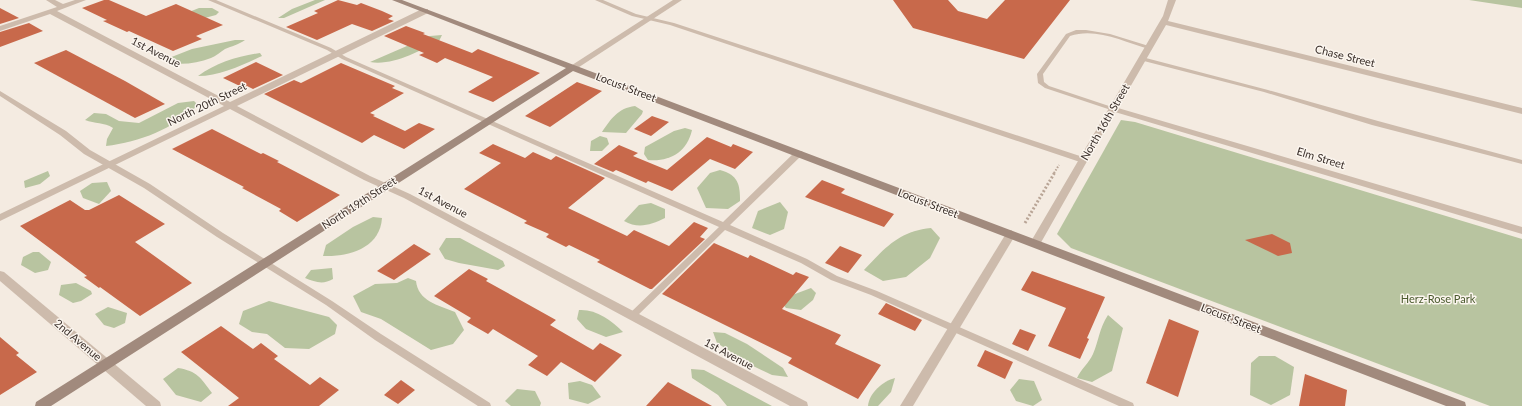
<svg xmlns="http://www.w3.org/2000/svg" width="1522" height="406" font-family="Lato,sans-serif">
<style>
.green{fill:#b8c4a0}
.building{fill:#c8694b}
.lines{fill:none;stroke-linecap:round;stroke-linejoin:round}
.path-far1{stroke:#b9a596;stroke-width:2;stroke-dasharray:1.5 1.5;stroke-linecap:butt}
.path{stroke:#b9a596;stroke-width:3;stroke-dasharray:2 2;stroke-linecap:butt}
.lane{fill:#cdbbac;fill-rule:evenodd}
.street{fill:#cdbbac;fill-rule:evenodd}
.secondary{fill:#a18a7d;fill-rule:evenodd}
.labels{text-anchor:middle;stroke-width:3;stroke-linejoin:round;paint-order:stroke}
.street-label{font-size:11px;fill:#3b302b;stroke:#fbf5ee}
.park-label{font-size:11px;fill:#4a5a2e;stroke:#fbf5ee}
</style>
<rect width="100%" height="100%" fill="#f4ebe1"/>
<!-- green -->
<g class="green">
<path d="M315 0H325L284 18H278L292 9Z"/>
<path d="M1469 0H1522V8Z"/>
<path d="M199 8H212L219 12 216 15 197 20 184 14Z"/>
<path d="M442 35 439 41C419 51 393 66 370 62L430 36Z"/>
<path d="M235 40H245C238 45 232 46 225 49 220 52 216 56 211 58 198 63 184 65 170 63L169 58 192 49Z"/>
<path d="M260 53 262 56C242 65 220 76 198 76 216 63 238 56 260 53Z"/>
<path d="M194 101 198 105C173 129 140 142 106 146L107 139 113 128C104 122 95 124 85 120L94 113 106 114 119 121 139 123 178 103Z"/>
<path d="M635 106 643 111 642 114 626 133 602 132C611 119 618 108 635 106Z"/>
<path d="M1121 120 1135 122 1522 239V406H1490L1071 248 1057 234Z"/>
<path d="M685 128 692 130C687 152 670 162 648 160L644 154 645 147 674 131Z"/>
<path d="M600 136 607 138 609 144 602 151H590L591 141Z"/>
<path d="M720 170C738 175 740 184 740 201L728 209 706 208 697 188 710 173Z"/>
<path d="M48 171 50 176 40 184 25 188 24 181Z"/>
<path d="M107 182 111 191 99 204 83 198 80 191 92 183Z"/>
<path d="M780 202 788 212 784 229 770 235 752 228 758 211Z"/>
<path d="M651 203 665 209V218C651 225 638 229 624 221L639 205Z"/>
<path d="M373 217 382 218C380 248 349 257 323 256L326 245 353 227Z"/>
<path d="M931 228 940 238 930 258 906 277 883 281 864 270C885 248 899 231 931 228Z"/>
<path d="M446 238H460L503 261 505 266 498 270 459 263 445 259 439 249Z"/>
<path d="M33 252H39L51 262 48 270 35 273 21 265 23 257Z"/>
<path d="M332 268 333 279C323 285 315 282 305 278L311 270Z"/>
<path d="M408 278 416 281C418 301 438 305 455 312L464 330 453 344 431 350 381 319 361 312 353 296 375 284 397 283Z"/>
<path d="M76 283 91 291 92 294 81 301 73 303 59 295 61 285Z"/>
<path d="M811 288 816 293 813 300 801 310 786 308 779 300Z"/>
<path d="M269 301 329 317 337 325 335 334 309 349 285 348 267 334 252 332 239 324 243 311Z"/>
<path d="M108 307 127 313 125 323 114 328 104 325 95 314Z"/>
<path d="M579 310C596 309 611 320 623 332L606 337 586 329 577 319Z"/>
<path d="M1108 315 1123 328 1112 371 1092 382 1077 378C1081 369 1089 363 1093 354 1099 340 1099 329 1108 315Z"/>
<path d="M713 332 725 333 747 344 783 368 788 377 772 375 751 365 717 343Z"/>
<path d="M1259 356H1275L1294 367 1290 395 1271 405 1250 395 1251 363Z"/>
<path d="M178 368C197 371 201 378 212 393L201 402 176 395 163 379Z"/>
<path d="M691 369 704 370 772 406H727L718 395 692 378Z"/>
<path d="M895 378 891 392 878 406H868C869 393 883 381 895 378Z"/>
<path d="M1019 379 1034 381 1042 400 1033 406 1016 401 1010 390Z"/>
<path d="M580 381 592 385 601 397 588 404 569 399 568 383Z"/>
<path d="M517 389 535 391 541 403 540 406H511L505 401Z"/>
</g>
<!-- building -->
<g class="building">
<path d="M104 0H109L146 16 176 4 223 25 196 36 202 39 173 51 129 31 127 32 103 21 107 20 82 8Z"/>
<path d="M338 0 357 5 361 3 382 11 393 16 388 19 394 21 372 31 352 24 317 40 286 27 318 13 314 11Z"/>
<path d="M893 0H948L958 11 987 19 1005 0H1070L1024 59 913 28Z"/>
<path d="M0 8 19 18 0 24Z"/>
<path d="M29 23 43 31 0 47V32Z"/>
<path d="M406 26 425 33 423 34 472 53 478 49 540 73 493 102 468 92 493 77 445 58 437 63 419 55 424 53 384 36Z"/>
<path d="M66 50 125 81 165 104 135 118 34 63Z"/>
<path d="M256 62 283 75 253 89 247 86 244 88 223 78Z"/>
<path d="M341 63 395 86 392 88 404 93 370 113 375 115 373 116 405 131 419 123 435 129 404 149 374 135 362 143 264 94 294 80 301 83Z"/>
<path d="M577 82 602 91 550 127 525 116Z"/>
<path d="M652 116 669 122 651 136 634 129Z"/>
<path d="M212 129 261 154 263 153 279 161 277 162 340 195 297 222 279 211 281 209 242 188 244 187 172 149Z"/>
<path d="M707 137 731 147 733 144 753 152 735 169 710 159 672 191 648 181 646 183 616 170 613 172 594 164 619 145 638 153 633 156 667 170Z"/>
<path d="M493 144 525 158 533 152 551 160 556 156 605 178 568 208 627 236 634 230 669 246 694 222 708 228 700 237 705 239 652 289H650L597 262 600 260 569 245 566 247 546 237 549 234 524 223 527 221 464 189 501 163 479 153Z"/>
<path d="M822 180 845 189 841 193 894 214 884 227 805 197Z"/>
<path d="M119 195 165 224 135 242 192 283 140 316 100 287 99 288 84 277 87 276 20 226 70 200 85 210H89Z"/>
<path d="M1272 234 1290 243 1292 253 1278 256 1245 240Z"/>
<path d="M714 243 748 258 750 255 793 275 796 272 809 277 782 309 841 335 835 344 881 365 858 399 788 363 792 358 662 294Z"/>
<path d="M414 244 431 254 394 280 377 271Z"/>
<path d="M840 246 862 255 848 273 825 263Z"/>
<path d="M469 269 488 279 486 281 556 320 550 325 593 350 600 343 622 355 595 382 561 362 547 376 528 365 538 356 493 329 488 334 467 322 471 318 434 296Z"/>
<path d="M1032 271 1105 297 1087 338 1089 339 1080 359 1048 346 1066 308 1021 290Z"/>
<path d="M886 303 922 320 915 331 878 314Z"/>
<path d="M1169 319 1199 331 1178 397 1146 383Z"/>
<path d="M221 326 253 349 261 343 278 356 274 359 310 385 320 377 339 390 319 406H228L239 398 181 352Z"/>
<path d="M1020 329 1036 335 1028 351 1012 344Z"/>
<path d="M0 337 19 353 16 355 37 372 0 395Z"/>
<path d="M985 350 1013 362 1005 379 977 366Z"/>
<path d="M1305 374 1347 390 1345 406H1299Z"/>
<path d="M401 380 415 390 398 404 384 395Z"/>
<path d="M668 382 712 406H646Z"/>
</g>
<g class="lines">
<!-- path-far1 -->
<path class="path-far1" d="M1054 173 1059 165"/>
<!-- path -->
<path class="path" d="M1025 223 1055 172"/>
<!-- lane -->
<g class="lane">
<path d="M208 0H216L331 48 346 57 723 222 796 151H802L803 153 802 155 730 225 807 259 837 276 877 291 1133 403 1134 406H1119L871 295 831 280 801 263 725 230 635 318 632 319 629 318 627 316 629 314 719 227 342 59 327 50Z"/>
<path d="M595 0H603L636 14 674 23 1086 158 1087 160 1083 162H1080L670 25 632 16Z"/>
<path d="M1086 30 1110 34 1152 47 1149 49C1124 42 1096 27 1070 36L1043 74 1044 82 1049 86 1115 108 1116 109 1115 110H1111L1045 88 1038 83 1037 74 1066 34 1076 30Z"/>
<path d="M1142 57 1268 90 1378 121 1522 160V164L1372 125 1264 92 1140 60 1139 59Z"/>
<path d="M0 91 66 131 90 150 150 184 223 233 332 301 381 334 490 403 491 406H478L375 340 326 305 217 237 144 188 84 154 60 135 0 96Z"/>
</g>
<!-- street -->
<g class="street">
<path d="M46 0H55L63 4 75 0H86L57 11 230 102 422 9H428V13L237 106 370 176 410 194 807 402 808 406H790L404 198 364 180 230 109 0 221V214L224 106 50 14 0 31V26L57 7Z"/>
<path d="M673 0H682L576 69H573L569 67Z"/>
<path d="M1168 0H1176L1168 21 1522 108V114L1166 25 1118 108 1522 227V234L1115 112 1039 246H1031L1030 243 1163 16Z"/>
<path d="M1011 230 1016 234 913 406H900L1007 232Z"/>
<path d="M0 271 4 272 160 402 161 406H146L0 281Z"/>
</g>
<!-- secondary -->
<path class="secondary" d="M392 0H402L1465 402 1466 406H1446L573 71 51 406H35L36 402 566 68Z"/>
</g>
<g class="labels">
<!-- street labels -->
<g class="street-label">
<text transform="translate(156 52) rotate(27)" y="4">1st Avenue</text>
<text transform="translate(1345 56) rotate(14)" y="4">Chase Street</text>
<text transform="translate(626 87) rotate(21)" y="4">Locust Street</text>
<text transform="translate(207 104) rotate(-26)" y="4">North 20th Street</text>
<text transform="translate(1105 122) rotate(-60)" y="4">North 16th Street</text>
<text transform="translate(1321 158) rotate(17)" y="4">Elm Street</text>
<text transform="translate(443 202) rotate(28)" y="4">1st Avenue</text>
<text transform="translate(359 203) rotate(-33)" y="4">North 19th Street</text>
<text transform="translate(928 203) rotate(21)" y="4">Locust Street</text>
<text transform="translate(1231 318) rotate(21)" y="4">Locust Street</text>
<text transform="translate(78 340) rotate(40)" y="4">2nd Avenue</text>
<text transform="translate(729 354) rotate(28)" y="4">1st Avenue</text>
</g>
<!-- park labels -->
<g class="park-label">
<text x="1438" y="303">Herz-Rose Park</text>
</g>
</g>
</svg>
